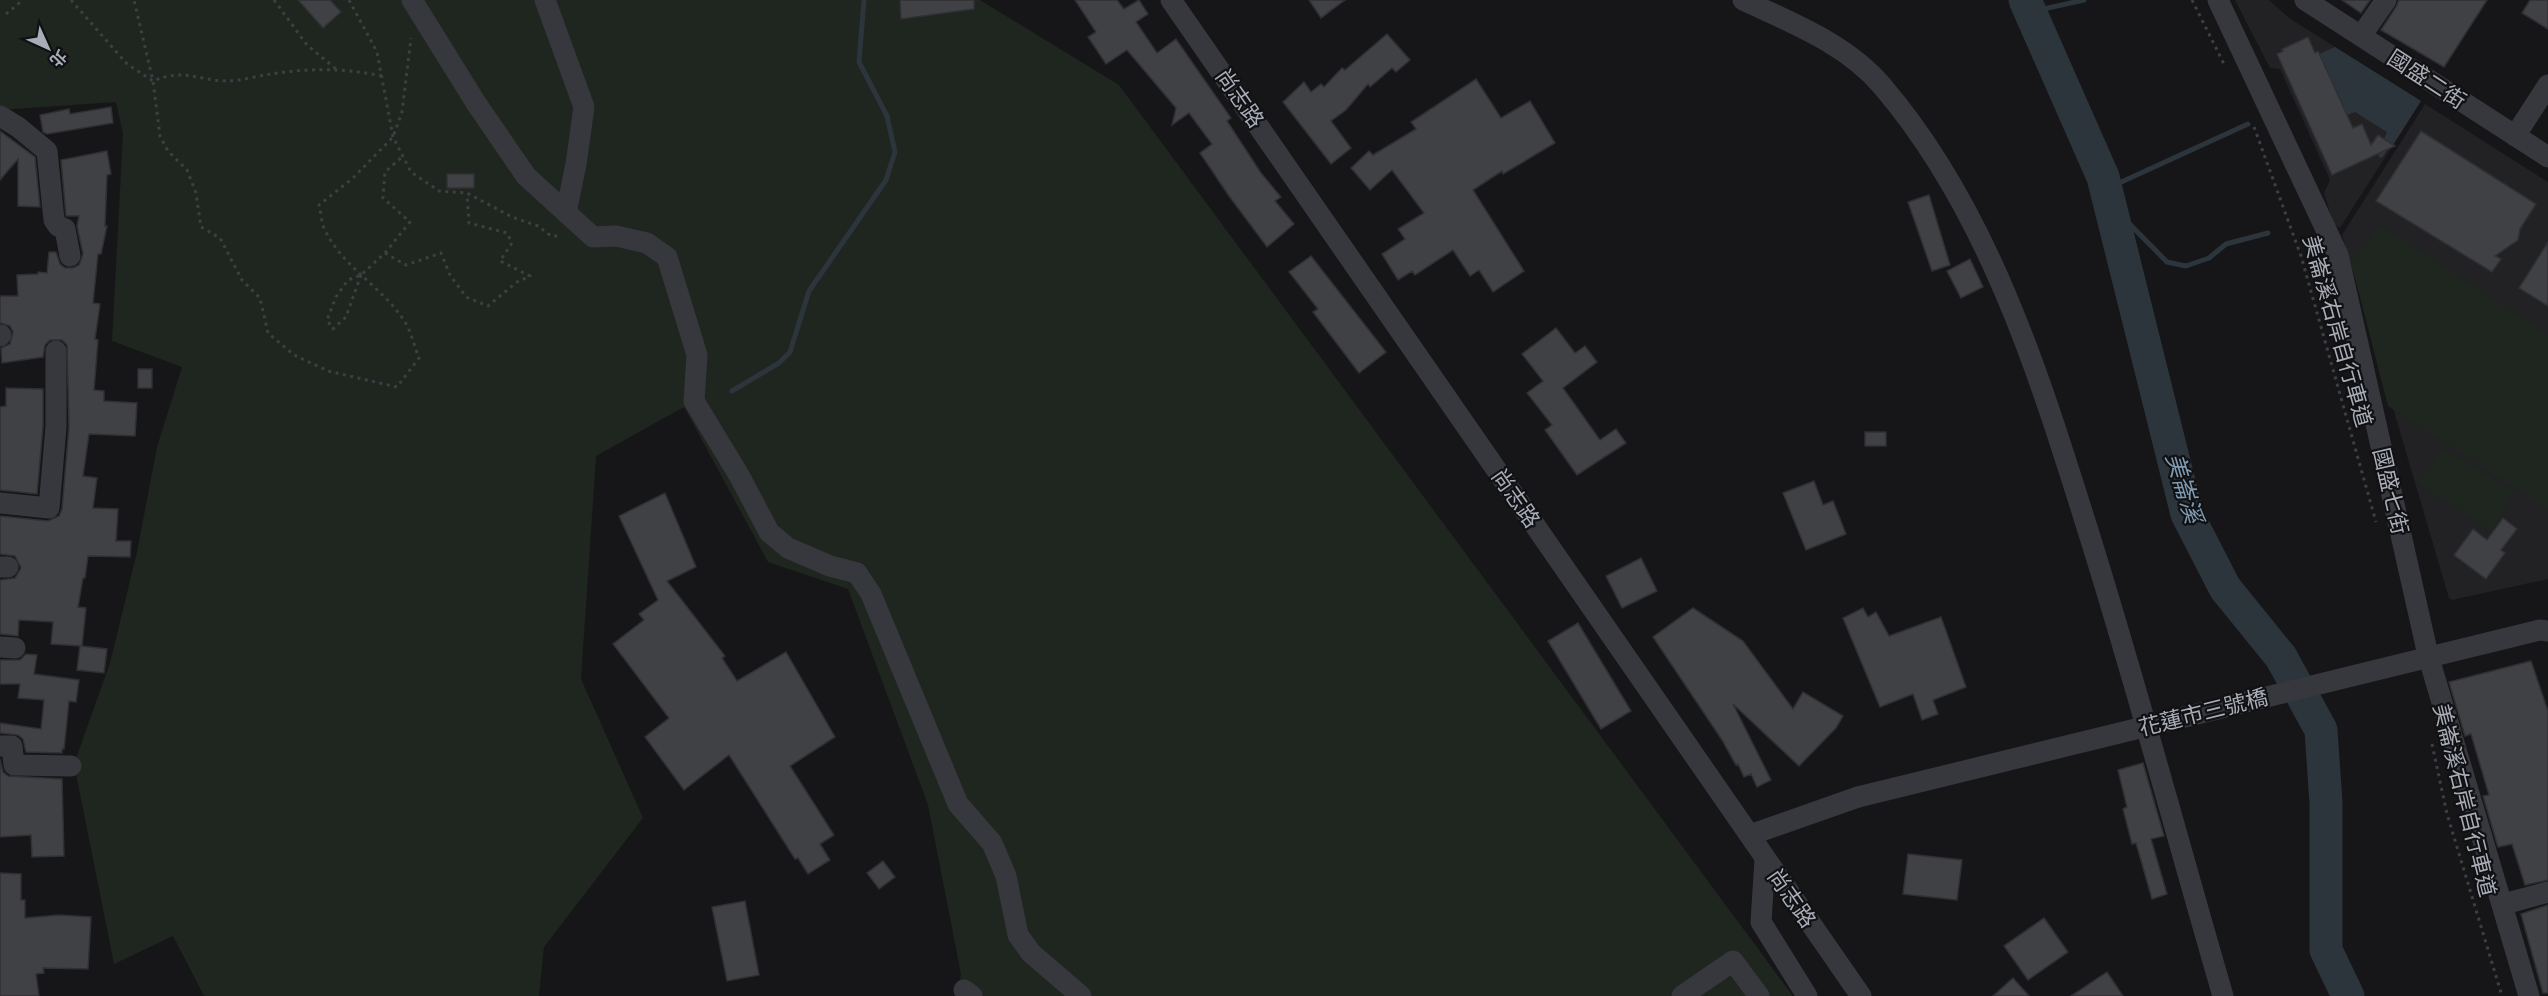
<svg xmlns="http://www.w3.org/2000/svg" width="2548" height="996" font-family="Mulish,'Noto Sans TC',sans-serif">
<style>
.built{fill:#222225}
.green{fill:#1e261f}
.water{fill:#2c353c}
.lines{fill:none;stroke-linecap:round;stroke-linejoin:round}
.stream{stroke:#2c353c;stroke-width:5}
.river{stroke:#2c353c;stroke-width:33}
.building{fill:#404145;stroke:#303034;stroke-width:1.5}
.path{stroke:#3d3f44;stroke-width:3;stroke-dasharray:3 4.5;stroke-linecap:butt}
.minor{stroke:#37383d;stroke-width:21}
.minor-bridge{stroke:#37383d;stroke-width:21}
.labels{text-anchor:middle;stroke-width:4.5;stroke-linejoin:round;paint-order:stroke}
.street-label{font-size:22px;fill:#a8adb8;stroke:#111113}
.water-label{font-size:24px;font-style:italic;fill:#7f9bb3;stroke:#111113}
</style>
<rect width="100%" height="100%" fill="#161618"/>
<!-- built -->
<g class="built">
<path d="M2235 0H2269L2289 18 2421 101 2340 228 2334 225 2324 193 2330 180 2280 69 2270 68Z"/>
<path d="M2425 104 2548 182V579L2452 600 2449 598 2342 235Z"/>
</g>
<!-- green -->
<g class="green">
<path d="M0 0H980L1119 85 1793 996H957L961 974 928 805 848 589 768 562 684 407 596 456 581 679 643 818 544 947 539 996H204L173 936 114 964 74 764 110 663 137 552 157 447 182 367 112 341 123 134 116 102 0 110Z"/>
<path d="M2381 225 2548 335V510L2388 406 2351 262Z"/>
<path d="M2443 448 2514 492 2492 532 2418 484Z"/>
</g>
<!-- water -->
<path class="water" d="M2335 47 2421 101 2393 145 2384 139 2387 132 2355 112 2347 115 2319 54Z"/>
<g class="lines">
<!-- stream -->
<g class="stream">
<path d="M2030 12 2084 0"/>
<path d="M2381 155 2386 147"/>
<path d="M2106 189 2248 124"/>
<path d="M2109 203 2167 262 2186 266 2209 258 2226 244 2268 233"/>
<path d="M732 391 779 363 790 352 809 291 886 180 895 152 887 116 859 62 864 0"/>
</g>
<!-- river -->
<path class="river" d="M2025 0 2103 177 2187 514 2225 588 2281 657 2321 730 2326 803V950L2348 996"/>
</g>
<!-- building -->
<g class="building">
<path d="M298 0H330L341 12 323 28Z"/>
<path d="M900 0H974V9L901 19Z"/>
<path d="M1075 0H1117L1124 9 1139 0 1148 14 1136 22 1157 53 1176 39 1231 118 1227 121 1261 173 1281 197 1275 201 1294 224 1267 247 1229 196 1200 153 1212 144 1189 113 1172 125 1176 108 1127 50 1106 64 1088 37 1096 32Z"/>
<path d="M1309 0H1345L1321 18Z"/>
<path d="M2342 0H2370L2361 13Z"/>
<path d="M2399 0H2487L2444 67 2381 30 2396 7Z"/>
<path d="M2530 0H2548V29L2522 13Z"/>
<path d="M1387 34 1410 60 1396 72 1392 68 1370 87 1368 84 1346 110 1331 121 1351 148 1331 164 1283 102 1304 82 1311 92 1321 84 1324 87 1342 68 1345 70Z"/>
<path d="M2308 37 2315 53 2318 51 2353 128 2362 124 2371 145 2378 135 2395 146 2332 175 2277 54 2283 51 2282 49Z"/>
<path d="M1476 79 1501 118 1530 101 1555 143 1503 174 1502 171 1473 190 1524 271 1493 292 1479 270 1470 276 1453 250 1415 275 1412 271 1398 280 1382 254 1405 239 1398 229 1424 213 1392 170 1370 190 1351 168 1369 151 1373 155 1416 129 1411 122Z"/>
<path d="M111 107 113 123 47 134 43 132 40 115 69 109 70 114Z"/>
<path d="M0 131 35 157 40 207 18 206V159L0 180Z"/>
<path d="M2421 131 2536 204 2520 229 2518 240 2495 256 2501 259 2492 272 2376 201Z"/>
<path d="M107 151 111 174 107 175 105 226H107L101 254H98L93 303 100 304 95 339 98 340 94 390 104 391V401L137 403 135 436 89 434 83 476 97 478 93 508 118 509 116 541H131L130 557 88 556 85 578H83L78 607 86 608 82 646 107 649 104 673 77 670 80 646 51 644 53 622 19 620 18 636 0 634V580L15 578 21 568 15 556 0 554V516L48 521 59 516 62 509 69 427 67 345 62 340H50L45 345 43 357 2 363 1 348 10 344 13 332 10 326 0 323V296H18L17 275 38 274V272L47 273 49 252H56L60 264 65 268H73L79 265 83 254 77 226 79 216H66L61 160Z"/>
<rect x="447" y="174" width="27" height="14"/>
<path d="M1929 195 1950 265 1932 271 1908 202Z"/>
<path d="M2548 242V306L2519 288Z"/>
<path d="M1311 256 1386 352 1359 373 1313 312 1318 309 1289 272Z"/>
<path d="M1970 259 1983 287 1961 298 1947 271Z"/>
<path d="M1556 328 1575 353 1585 346 1597 362 1563 388 1600 440 1616 429 1626 443 1577 475 1545 430 1552 425 1527 393 1543 381 1522 354Z"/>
<rect x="138" y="369" width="14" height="19"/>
<path d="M6 388 43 389V426L37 494 0 490V407L6 406Z"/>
<rect x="1865" y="432" width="21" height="14"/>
<path d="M1814 481 1823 505 1833 501 1846 534 1806 550 1783 493Z"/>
<path d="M665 493 696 567 667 581 725 656 722 658 737 681 786 652 835 737 790 766 834 835 820 844 830 860 808 874 798 858 795 859 729 755 684 790 645 737 669 718 613 644 644 620 639 614 658 600 619 516Z"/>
<path d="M2503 518 2517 529 2501 550 2505 553 2486 579 2454 555 2473 529 2487 540Z"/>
<path d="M1641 558 1657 591 1622 608 1606 576Z"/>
<path d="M1693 608 1743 641 1793 709 1803 692 1843 716 1836 728 1799 766 1733 704 1771 780 1757 787 1751 774 1744 777 1738 764 1736 765 1722 740 1653 637Z"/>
<path d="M1863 608 1868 617 1876 612 1889 636 1941 617 1966 687 1933 700 1938 714 1922 720 1913 694 1880 707 1843 618Z"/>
<path d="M1578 623 1631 711 1601 729 1548 641Z"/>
<path d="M26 654 37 655 34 674 79 680 76 702 69 701 64 749H62V753L26 752 23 739 18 735 0 733V723L41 729 44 700 18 698 20 684H0V660H20Z"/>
<path d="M2531 661 2548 711V880L2525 885 2512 844 2498 847 2483 796 2489 795 2471 734 2465 736 2449 682Z"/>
<path d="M0 759 3 772 8 776 62 779 64 856 32 857 31 835 0 837Z"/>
<path d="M2143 763 2164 836 2151 839 2167 894 2152 899 2136 843 2132 844 2123 809 2127 807 2118 770Z"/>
<path d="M1908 854 1962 860 1957 900 1903 894Z"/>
<path d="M883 861 895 877 879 889 867 873Z"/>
<path d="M0 873 21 874V900H25V918L59 915 91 917 88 969 43 968 44 973 36 974 39 996H0Z"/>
<path d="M745 901 759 975 727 981 712 907Z"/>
<path d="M2548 905V993H2543L2521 914Z"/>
<path d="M2044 918 2068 952 2028 980 2004 946Z"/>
<path d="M2107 972 2123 996H2071Z"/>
<path d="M2013 978 2029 996H1993Z"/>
</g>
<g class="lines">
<!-- path -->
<g class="path">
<path d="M71 0 127 64 153 81 134 0"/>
<path d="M274 0 307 45 336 69"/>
<path d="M349 0 377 52 393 137 411 172 439 191 467 193 512 217 538 226 551 236H561"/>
<path d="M2192 0 2224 64"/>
<path d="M6 14 23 0"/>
<path d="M382 76C345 68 309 68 271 74 257 76 240 81 226 81 196 80 185 68 153 81L160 136 168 151 187 170 196 193 201 227 220 238 242 280 260 298 268 333 294 355 328 371 397 387 419 358C414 346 411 330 403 319 381 286 341 266 324 228 321 221 321 212 319 205L353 178 393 137 402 112 411 38"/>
<path d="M2254 127 2301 256 2376 522"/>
<path d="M385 253 406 265 441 253 450 275 466 297 488 306 517 282 530 276 500 261 512 243 507 233 469 223 467 194"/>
<path d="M361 275 346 317 333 329 327 320 336 297 348 280 361 275 385 253 410 222 383 198 385 172 402 157"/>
<path d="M2432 744 2447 814 2502 996"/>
</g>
<!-- minor -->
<g class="minor">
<path d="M412 0 476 103 526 176 593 237 616 236 647 243 667 257 697 355 694 401 740 477 769 532 788 548 830 566 857 573 871 594 958 804 992 843 1006 876 1018 935 1031 953 1081 996"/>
<path d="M545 0 584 107 576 164 566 213"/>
<path d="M1171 0 1861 996"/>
<path d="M1743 0C1792 23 1847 44 1883 87 1987 209 2038 371 2085 521 2135 679 2177 838 2223 996"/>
<path d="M2218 0 2338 255 2428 655 2529 996"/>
<path d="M2305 0 2548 157"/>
<path d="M2361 36 2386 0"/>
<path d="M0 116 18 127 47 151 54 220 58 226 65 229 70 256"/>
<path d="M2515 136 2548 85"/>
<path d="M0 336 1 335"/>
<path d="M0 503 49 508 56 427V351"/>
<path d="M0 567H8"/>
<path d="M0 647 15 648"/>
<path d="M0 746H12L14 765 71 766"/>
<path d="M1750 835 1858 797"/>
<path d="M1765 859 1761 922 1807 996"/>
<path d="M2504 904 2548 892"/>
<path d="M964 990 972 996"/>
<path d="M1682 996 1733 961 1759 996"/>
</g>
<!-- minor-bridge -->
<path class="minor-bridge" d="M1858 797 2540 630 2548 631"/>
</g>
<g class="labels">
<!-- street labels -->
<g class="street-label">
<text transform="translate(2427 79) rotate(33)" y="8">國盛二街</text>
<text transform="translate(1240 98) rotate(55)" y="8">尚志路</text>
<text transform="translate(2338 331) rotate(74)" y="8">美崙溪右岸自行車道</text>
<text transform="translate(2391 491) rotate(77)" y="8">國盛七街</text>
<text transform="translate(1516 498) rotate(55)" y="8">尚志路</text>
<text transform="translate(2203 712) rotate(-14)" y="8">花蓮市三號橋</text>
<text transform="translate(2465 800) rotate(76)" y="8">美崙溪右岸自行車道</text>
<text transform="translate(1792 898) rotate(55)" y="8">尚志路</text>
</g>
<!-- water labels -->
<g class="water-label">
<text transform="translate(2184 488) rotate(73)" y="8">美崙溪</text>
</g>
</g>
<!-- north arrow -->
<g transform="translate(48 48) rotate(135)" stroke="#111113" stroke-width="4.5" paint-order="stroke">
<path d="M0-4.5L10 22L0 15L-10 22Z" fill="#a8adb8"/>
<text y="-9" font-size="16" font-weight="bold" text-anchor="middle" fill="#a8adb8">北</text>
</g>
</svg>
